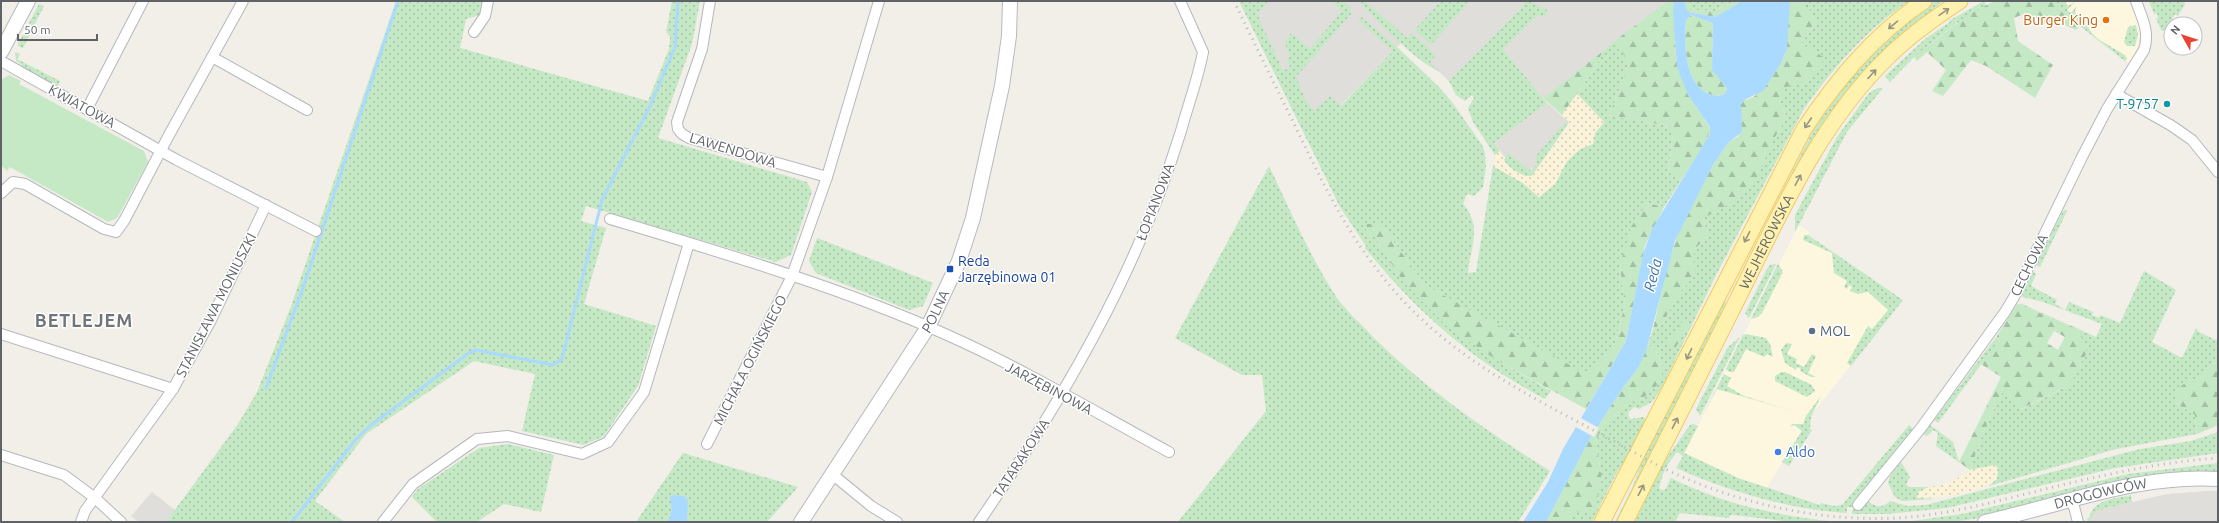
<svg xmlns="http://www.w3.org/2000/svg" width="2219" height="523" font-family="Ubuntu,sans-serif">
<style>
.commercial{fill:#fef7e0}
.industrial{fill:#e0deda}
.grass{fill:url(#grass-dots)}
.forest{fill:url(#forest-firs);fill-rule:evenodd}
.sand{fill:url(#sand-dots)}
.park{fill:#c5e8c5}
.water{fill:#aadaff;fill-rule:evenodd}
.pier{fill:#f1efe8}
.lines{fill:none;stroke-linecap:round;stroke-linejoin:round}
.stream{stroke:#aadaff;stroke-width:3}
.street-casing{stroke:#b5b8bc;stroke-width:12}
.secondary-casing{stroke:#b6babf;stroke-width:16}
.primary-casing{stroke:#f2c960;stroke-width:17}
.street{stroke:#fff;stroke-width:10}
.secondary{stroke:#fff;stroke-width:14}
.primary{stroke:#fff2af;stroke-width:15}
.rail{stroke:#b6b7b8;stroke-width:3;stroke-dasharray:1 5;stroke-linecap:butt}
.oneway{stroke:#979581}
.food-dot{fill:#e8710a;stroke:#fff;stroke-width:1.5}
.culture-dot{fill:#0f9aa8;stroke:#fff;stroke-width:1.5}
.transit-dot{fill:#1a4fb4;stroke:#fff;stroke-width:1.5}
.service-dot{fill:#5c6f8a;stroke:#fff;stroke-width:1.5}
.shop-dot{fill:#3f7fe0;stroke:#fff;stroke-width:1.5}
.labels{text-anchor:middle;stroke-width:3;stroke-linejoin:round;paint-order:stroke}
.food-label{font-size:14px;fill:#c56008;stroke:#fff;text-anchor:end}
.culture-label{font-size:14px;fill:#0d838f;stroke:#fff;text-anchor:end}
.street-label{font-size:14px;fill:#5f6368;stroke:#fff}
.transit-label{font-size:14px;fill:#164399;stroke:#fff;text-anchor:start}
.service-label{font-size:14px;fill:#4e5e75;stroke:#fff;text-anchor:start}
.shop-label{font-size:14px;fill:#366cbe;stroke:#fff;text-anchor:start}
.water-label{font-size:15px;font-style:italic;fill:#4174aa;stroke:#fff}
.district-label{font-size:18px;font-weight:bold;letter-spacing:1px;fill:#70757a;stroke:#fff}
</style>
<defs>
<pattern id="grass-dots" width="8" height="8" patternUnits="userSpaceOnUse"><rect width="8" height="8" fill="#c5e8c5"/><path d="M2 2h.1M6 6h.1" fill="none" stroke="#a3c0a4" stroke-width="1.8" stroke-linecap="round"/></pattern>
<pattern id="forest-firs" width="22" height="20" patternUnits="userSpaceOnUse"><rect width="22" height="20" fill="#c5e8c5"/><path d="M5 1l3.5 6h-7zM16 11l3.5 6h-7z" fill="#a3c0a4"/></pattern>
<pattern id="sand-dots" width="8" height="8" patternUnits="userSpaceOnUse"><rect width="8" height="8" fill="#fbf3d9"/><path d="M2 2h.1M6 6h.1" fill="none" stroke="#cec8b4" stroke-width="1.8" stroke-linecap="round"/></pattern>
</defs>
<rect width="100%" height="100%" fill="#f1efe8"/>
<!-- commercial -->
<g class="commercial">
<path d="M2056 1H2131L2141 30 2138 46 2129 63 2063 13Z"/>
<path d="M1799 225 1809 232 1808 235 1903 300 1809 418 1767 488 1738 478 1684 453Z"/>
</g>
<!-- industrial -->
<g class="industrial">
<path d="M1258 1H1668L1543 98 1503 49 1449 81 1404 40 1313 134 1249 10Z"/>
<path d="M1547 103 1569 122 1526 176 1511 165 1494 143Z"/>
<path d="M2208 491H2218V522H2090L2094 511 2167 494Z"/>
<path d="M152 492 175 510 166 522H139L131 516Z"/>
</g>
<!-- grass -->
<g class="grass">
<path d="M396 1H483L480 15 466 19 460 48 648 101 669 49 670 37 666 32 672 1H700L692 44 658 138 807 182 812 192 791 255 776 262 586 206 581 221 606 228 584 304 656 326 638 386 604 436 584 445 522 431 535 374 474 361 366 434 315 501 345 522H166L238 424 257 392 290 309Z"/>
<path d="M1239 1H1269L1257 14 1283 71 1290 67 1287 60 1290 57 1285 43 1291 33 1310 49 1342 11 1331 1H1343L1350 7 1351 14 1296 77 1305 99 1314 111 1330 96 1341 106 1393 51 1358 20 1361 17 1397 47 1439 87 1452 102 1482 145 1485 153 1486 167 1483 187 1474 196 1467 194 1463 204C1483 227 1470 247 1468 273L1476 272 1493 166 1523 183 1539 197 1555 184 1567 161 1580 149 1593 144 1595 133 1604 122 1577 94 1597 65 1602 52 1616 40 1629 65 1609 115 1674 127 1668 171 1680 182 1664 207 1647 203 1620 266 1625 305 1613 350 1588 376 1425 285 1381 224 1375 237 1403 282 1498 361 1551 391 1545 399C1470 359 1419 314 1365 248L1366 246 1340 207Z"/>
<path d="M1360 1H1365L1407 38 1412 33 1436 55 1430 63 1439 71C1420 65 1373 18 1360 1Z"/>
<path d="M1441 1H1470L1431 45 1415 30Z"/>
<path d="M1528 1 1547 10 1546 17 1538 15 1503 49 1547 103 1494 143 1500 151 1495 155 1473 122 1468 108 1474 98 1472 95 1465 101 1456 95 1448 79 1450 80Z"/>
<path d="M1689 1H1735L1715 11 1690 10Z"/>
<path d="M1806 1H1909C1867 29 1833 68 1804 109L1716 275 1662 387 1652 402 1639 409 1634 407 1628 413 1630 419 1643 417 1646 419 1635 444 1615 476 1592 522H1565L1602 480 1596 441 1603 426 1625 406 1646 396 1663 368 1658 353 1648 344 1653 329 1663 323 1676 297 1694 276V250L1708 235 1703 218 1720 210 1775 137 1787 117 1779 101 1786 86 1808 81 1824 58 1801 44 1815 22Z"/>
<path d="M1933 1H1943L1882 54 1758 240 1813 131 1845 84 1867 56Z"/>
<path d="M1984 1 1986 5 1958 23 1954 20 1957 23 1914 57 1890 82 1885 76 1925 39 1951 21H1949Z"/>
<path d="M2056 1H2065L2068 6 2075 2 2067 10 2071 13 2077 6 2075 11 2080 19 2085 21 2091 32 2098 39 2125 55 2127 59 2125 61 2063 13Z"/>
<path d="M2149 1H2184L2185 4 2178 16 2175 14 2172 19 2175 20 2166 32 2161 30 2156 18H2158L2157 13 2154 14Z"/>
<path d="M39 4 44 6 23 48 18 46V44Z"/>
<path d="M2136 25 2138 35 2135 46H2127L2124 42 2128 27Z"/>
<path d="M15 52 20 54 17 59 60 81 57 88 21 68 22 65 16 61Z"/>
<path d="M1878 88H1883L1847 132 1795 232V215L1837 137 1869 93Z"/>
<path d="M1569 122 1532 176C1521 177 1510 169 1504 160L1508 153 1531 171 1537 162 1536 156 1564 123Z"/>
<path d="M1269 166C1290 210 1310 257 1337 298 1347 312 1362 325 1374 338 1427 390 1488 432 1550 471L1518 522H1178L1266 411 1262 375H1242L1175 338Z"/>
<path d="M2066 210 2067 211 2040 267 2036 265 2063 211Z"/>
<path d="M1804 235H1808L1903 300 1851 366 1847 363 1868 326 1872 329 1888 310 1868 292 1858 294 1850 291 1852 287 1849 285 1847 289 1844 287 1847 281 1834 273 1832 253 1803 240Z"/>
<path d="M817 238 933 283 923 306 909 310 816 273 809 261Z"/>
<path d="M1776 264 1749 318 1745 313 1767 269 1770 265Z"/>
<path d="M1778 264 1783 272 1762 313 1758 317 1751 319Z"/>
<path d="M2144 271 2176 290 2152 342 2182 358 2196 328 2199 332 2218 341V363L2211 364 2202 377 2188 381 2176 403 2195 415 2197 434 2116 449 1989 486 1997 479 1995 465 1970 470 1984 430 2004 389 2022 409 2071 384 2079 329 2017 304H2022L2096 337 2102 324 2043 302 2023 297 2021 296 2033 272 2036 274 2031 286 2057 300 2055 304 2065 310 2069 302 2093 312 2092 315 2099 318 2100 315 2120 323Z"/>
<path d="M1724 300 1727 306 1618 522H1615L1632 488 1647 449Z"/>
<path d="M1746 334 1766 338 1770 344 1773 357 1767 354 1764 357 1746 349 1734 372H1729L1726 369 1743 335Z"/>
<path d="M1997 336 1999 340 1938 423 1934 420Z"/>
<path d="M1740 337 1700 416 1696 409 1728 347Z"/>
<path d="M1786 343 1792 344 1787 354 1797 359 1796 363 1804 367 1812 354 1816 356 1808 373 1816 377H1811L1800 371 1801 369 1797 367 1796 370 1785 363 1781 350Z"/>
<path d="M1781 372H1785L1812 385 1815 391 1807 397 1775 381V376Z"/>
<path d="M1724 374 1731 378 1727 386 1744 396 1796 412 1717 389 1702 417Z"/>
<path d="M1821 396 1811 417 1810 429 1812 430 1789 466 1782 462 1802 431 1794 425 1790 427 1792 424H1803L1806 416Z"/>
<path d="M1693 424 1698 426 1684 453 1738 478 1820 505 1821 503 1834 506 1842 505 1909 425 1913 429 1853 507H1847V513C1787 509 1728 491 1676 468L1683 456 1677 452C1667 464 1662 473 1659 489L1665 490 1671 478C1725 505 1779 516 1839 522H1793L1734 515H1730L1729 518 1680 513 1675 522H1635L1662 465 1690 425Z"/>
<path d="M1930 425 1953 442 1959 462 1936 446 1938 433 1933 430 1927 436 1923 434Z"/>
<path d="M2218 432V453L2115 468 1947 508 1887 514H1852V510H1860L1868 501C1875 507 1882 509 1890 501L1907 506 1926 505 2140 449 2191 441Z"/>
<path d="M508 444 554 455 541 512 504 504 477 522H437L412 497 418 489 479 448Z"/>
<path d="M683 453 798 487 767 522H636Z"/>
<path d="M1901 462 1910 477 1906 484 1909 487H1929L1918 492V498L1935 499 1902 501 1895 497 1888 483 1890 476Z"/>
<path d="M2218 463V473C2173 472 2130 476 2086 488 2041 501 1995 519 1948 522 1934 523 1919 522 1905 522L1962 514 2128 474Z"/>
<path d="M2131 495 2132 502 2095 511 2090 522H2088L2087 519 2089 518C2094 499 2114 499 2131 495Z"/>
</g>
<!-- forest -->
<g class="forest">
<path d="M1668 1H1674L1676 59 1688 95 1711 129 1705 144 1680 182 1668 171 1674 127 1609 115 1629 65 1616 40Z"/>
<path d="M1685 1H1689L1690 10 1715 11 1735 1H1742L1715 17 1686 12Z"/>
<path d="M1790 1H1806L1815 22 1801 44 1825 58 1808 81 1786 87 1779 101 1787 117 1775 137 1753 187 1720 210 1703 218 1708 235 1694 250 1695 276 1676 297 1663 323 1653 329 1668 264 1680 228 1713 165 1728 143 1739 136 1741 104C1746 98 1753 99 1757 94 1768 83 1778 69 1785 55Z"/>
<path d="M1994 1H2056L2063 13 2080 26 2076 30 2058 22 2046 24 2026 13 2014 18 2018 41 2053 65 2035 98 1986 66 1971 60 1943 96 1932 91 1946 70 1927 52 1917 61 1914 57 1968 15Z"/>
<path d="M1691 15 1713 23 1712 68 1727 88 1725 94C1718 97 1713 96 1707 93 1684 81 1684 42 1686 20Z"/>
<path d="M1602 52 1597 65 1562 115 1543 98Z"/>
<path d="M1647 203 1664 207 1645 245 1626 341 1586 409 1498 361 1445 325 1403 282 1375 237 1365 236 1367 224H1381L1425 285 1588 375 1613 350 1625 305 1620 266 1631 227Z"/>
<path d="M2017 304 2079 329 2087 352 2071 384 2021 409 2004 390 1984 430 1970 470 1959 462 2001 377 1981 364 1999 340 1997 336ZM2054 331 2065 337 2058 350 2047 343Z"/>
<path d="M1683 320 1687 322 1688 326 1676 347 1668 348 1666 341 1678 329Z"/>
<path d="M1648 344 1658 353 1663 368 1661 381 1646 396 1625 406 1603 426 1596 441 1602 480 1594 510 1573 513 1565 522H1546L1591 437 1624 386 1637 370Z"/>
<path d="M2218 363V425L2197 434 2195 415 2176 403V390L2188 381 2202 377 2211 364Z"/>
</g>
<!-- sand -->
<g class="sand">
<path d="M1577 94 1604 122 1595 133 1593 144 1580 149 1567 161 1555 184 1539 197 1523 183 1493 166 1495 155 1500 151 1507 166 1524 176H1532L1570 123 1562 115Z"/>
<path d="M1995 465 1998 468 1997 479C1981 493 1939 499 1917 498L1918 492 1929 487 1951 482 1970 470Z"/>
</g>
<!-- park -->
<path class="park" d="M9 75 21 81 19 84 144 151 148 162 117 218 108 222 10 167 7 171 1 165V80Z"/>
<!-- water -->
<g class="water">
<path d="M1674 1H1685L1687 12 1715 17 1742 1H1790L1787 49 1781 63 1763 91 1746 99 1741 104 1742 132 1728 143 1713 165 1675 241 1646 351 1637 370 1624 386 1591 437 1546 522H1523L1548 482 1563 449 1626 341 1643 254 1652 229 1710 134V127L1688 95 1677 67 1673 10ZM1691 15 1713 23 1712 70 1727 88 1725 94C1718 97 1713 96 1707 93 1684 81 1684 42 1686 20Z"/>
<path d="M674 495 683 496 688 500 687 522H668L672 510 670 497Z"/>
</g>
<!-- pier -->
<path class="pier" d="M1579 417 1599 428 1594 437 1574 426Z"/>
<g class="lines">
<!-- stream -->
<g class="stream">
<path d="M266 388 303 288 398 1"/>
<path d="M292 522 356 439 371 425 469 353 476 350 553 365 562 359 602 200 651 104 675 47 678 1"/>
</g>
<!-- street casing -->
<g class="street-casing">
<g id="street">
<path d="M710 1 702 49 677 122 678 129 682 134 689 138 827 177 879 1"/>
<path d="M474 32 485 16 488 1"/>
<path d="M212 57 307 110"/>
<path d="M1 61 177 160 316 231"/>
<path d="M2116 94 2172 126 2192 140 2218 172"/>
<path d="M87 109 143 1"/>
<path d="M1 193 13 182 25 184 104 229 116 232 124 221 169 135 243 1"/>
<path d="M610 219C723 253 837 286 945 334 1022 368 1095 412 1169 452"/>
<path d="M1 334 173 389"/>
<path d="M707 444 792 276 827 177"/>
<path d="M1 455 64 475 95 498 121 522"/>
<path d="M832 474 871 506 897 522"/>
<path d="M2072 499 2078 522"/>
<path d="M1858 505 1921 428 2005 312 2014 297 2082 157 2107 109 2144 50C2150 32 2142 18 2136 1"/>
<path d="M81 522 85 511 173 389 211 320 266 205"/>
<path d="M383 522 413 484 477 439 508 436 582 454 608 442 644 392 689 243"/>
<path d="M979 522C1063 400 1137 273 1181 131 1188 105 1198 79 1203 52L1180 1"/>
</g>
</g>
<!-- secondary casing -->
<g class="secondary-casing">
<g id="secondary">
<path d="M1 52 28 1"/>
<path id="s1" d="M801 522 928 327 959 261 973 218 1002 86 1009 36 1010 1"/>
<path id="s2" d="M1985 522C2063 505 2137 474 2218 479"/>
</g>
</g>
<!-- primary casing -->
<g class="primary-casing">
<g id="primary">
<path d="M1602 522 1804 129C1837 79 1874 35 1924 1"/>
<path id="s3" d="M1625 522C1661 451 1697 380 1733 308 1777 221 1816 127 1888 57 1909 36 1935 18 1960 1"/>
</g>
</g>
<!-- street -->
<use href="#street" class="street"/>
<!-- secondary -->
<use href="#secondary" class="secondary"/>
<!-- primary -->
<use href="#primary" class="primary"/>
<!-- rail -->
<path class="rail" d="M1234 1C1255 45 1277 89 1299 134 1321 180 1344 226 1375 267 1431 342 1498 379 1578 422 1607 437 1636 454 1665 469 1736 503 1818 522 1898 518 1945 515 1991 503 2037 491 2096 477 2156 462 2218 458"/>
</g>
<!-- one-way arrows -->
<defs><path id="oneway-shaft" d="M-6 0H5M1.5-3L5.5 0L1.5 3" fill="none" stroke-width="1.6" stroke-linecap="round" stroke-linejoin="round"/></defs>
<g class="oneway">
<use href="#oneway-shaft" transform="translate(1944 12) rotate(-35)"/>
<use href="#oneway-shaft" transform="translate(1893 25) rotate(140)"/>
<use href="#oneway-shaft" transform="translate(1872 74) rotate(-48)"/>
<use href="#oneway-shaft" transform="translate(1808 123) rotate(124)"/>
<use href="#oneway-shaft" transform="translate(1798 180) rotate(-62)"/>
<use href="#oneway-shaft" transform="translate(1747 237) rotate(117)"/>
<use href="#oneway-shaft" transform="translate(1689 354) rotate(116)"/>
<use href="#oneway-shaft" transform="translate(1675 423) rotate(-63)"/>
<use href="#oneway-shaft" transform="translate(1641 490) rotate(-63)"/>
</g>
<!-- markers -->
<circle class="food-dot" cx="2106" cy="20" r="4"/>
<circle class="culture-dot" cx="2167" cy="104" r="4"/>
<rect class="transit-dot" x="946" y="265" width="8" height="8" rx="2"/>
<circle class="service-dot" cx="1812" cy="331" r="4"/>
<circle class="shop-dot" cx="1778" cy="452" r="4"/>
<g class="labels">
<!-- food labels -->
<g class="food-label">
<text x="2098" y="25">Burger King</text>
</g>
<!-- culture labels -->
<g class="culture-label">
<text x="2159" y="109">T-9757</text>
</g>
<!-- street labels -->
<g class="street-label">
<text transform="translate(82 106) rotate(29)" y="5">KWIATOWA</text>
<text transform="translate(733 150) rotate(17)" y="5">LAWENDOWA</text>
<text transform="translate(1155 202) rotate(-69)" y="5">ŁOPIANOWA</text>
<text dy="5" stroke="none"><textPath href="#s3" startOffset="314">WEJHEROWSKA</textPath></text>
<text transform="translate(2029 265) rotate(-64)" y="5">CECHOWA</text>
<text transform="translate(216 305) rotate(-63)" y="5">STANISŁAWA MONIUSZKI</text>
<text dy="5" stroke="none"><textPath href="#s1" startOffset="250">POLNA</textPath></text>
<text transform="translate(750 360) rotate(-63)" y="5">MICHAŁA OGIŃSKIEGO</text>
<text transform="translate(1049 388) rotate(28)" y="5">JARZĘBINOWA</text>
<text transform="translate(1021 458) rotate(-57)" y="5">TATARAKOWA</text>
<text dy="5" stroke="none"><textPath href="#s2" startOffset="119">DROGOWCÓW</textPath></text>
</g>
<!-- transit labels -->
<g class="transit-label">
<text x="958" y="266">Reda<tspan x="958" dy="16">Jarzębinowa 01</tspan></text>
</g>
<!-- service labels -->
<g class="service-label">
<text x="1820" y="336">MOL</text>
</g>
<!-- shop labels -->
<g class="shop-label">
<text x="1786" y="457">Aldo</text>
</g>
<!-- water labels -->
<g class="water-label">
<text transform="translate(1653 275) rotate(-76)" y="5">Reda</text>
</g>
<!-- district labels -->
<g class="district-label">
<text x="84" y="327">BETLEJEM</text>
</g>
</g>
<!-- border -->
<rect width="2219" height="523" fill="none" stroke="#5f6368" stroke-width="4"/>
<!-- north arrow -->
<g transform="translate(2183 36) rotate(309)"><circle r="19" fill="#ffffff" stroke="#bfc1c3"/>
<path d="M0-3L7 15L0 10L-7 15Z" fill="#ea4335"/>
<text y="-6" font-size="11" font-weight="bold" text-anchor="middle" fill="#5f6368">N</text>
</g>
<!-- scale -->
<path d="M18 34v6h79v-6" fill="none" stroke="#5f6368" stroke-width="2"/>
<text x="24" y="34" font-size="12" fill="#5f6368" stroke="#ffffff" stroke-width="3" paint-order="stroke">50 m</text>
</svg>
